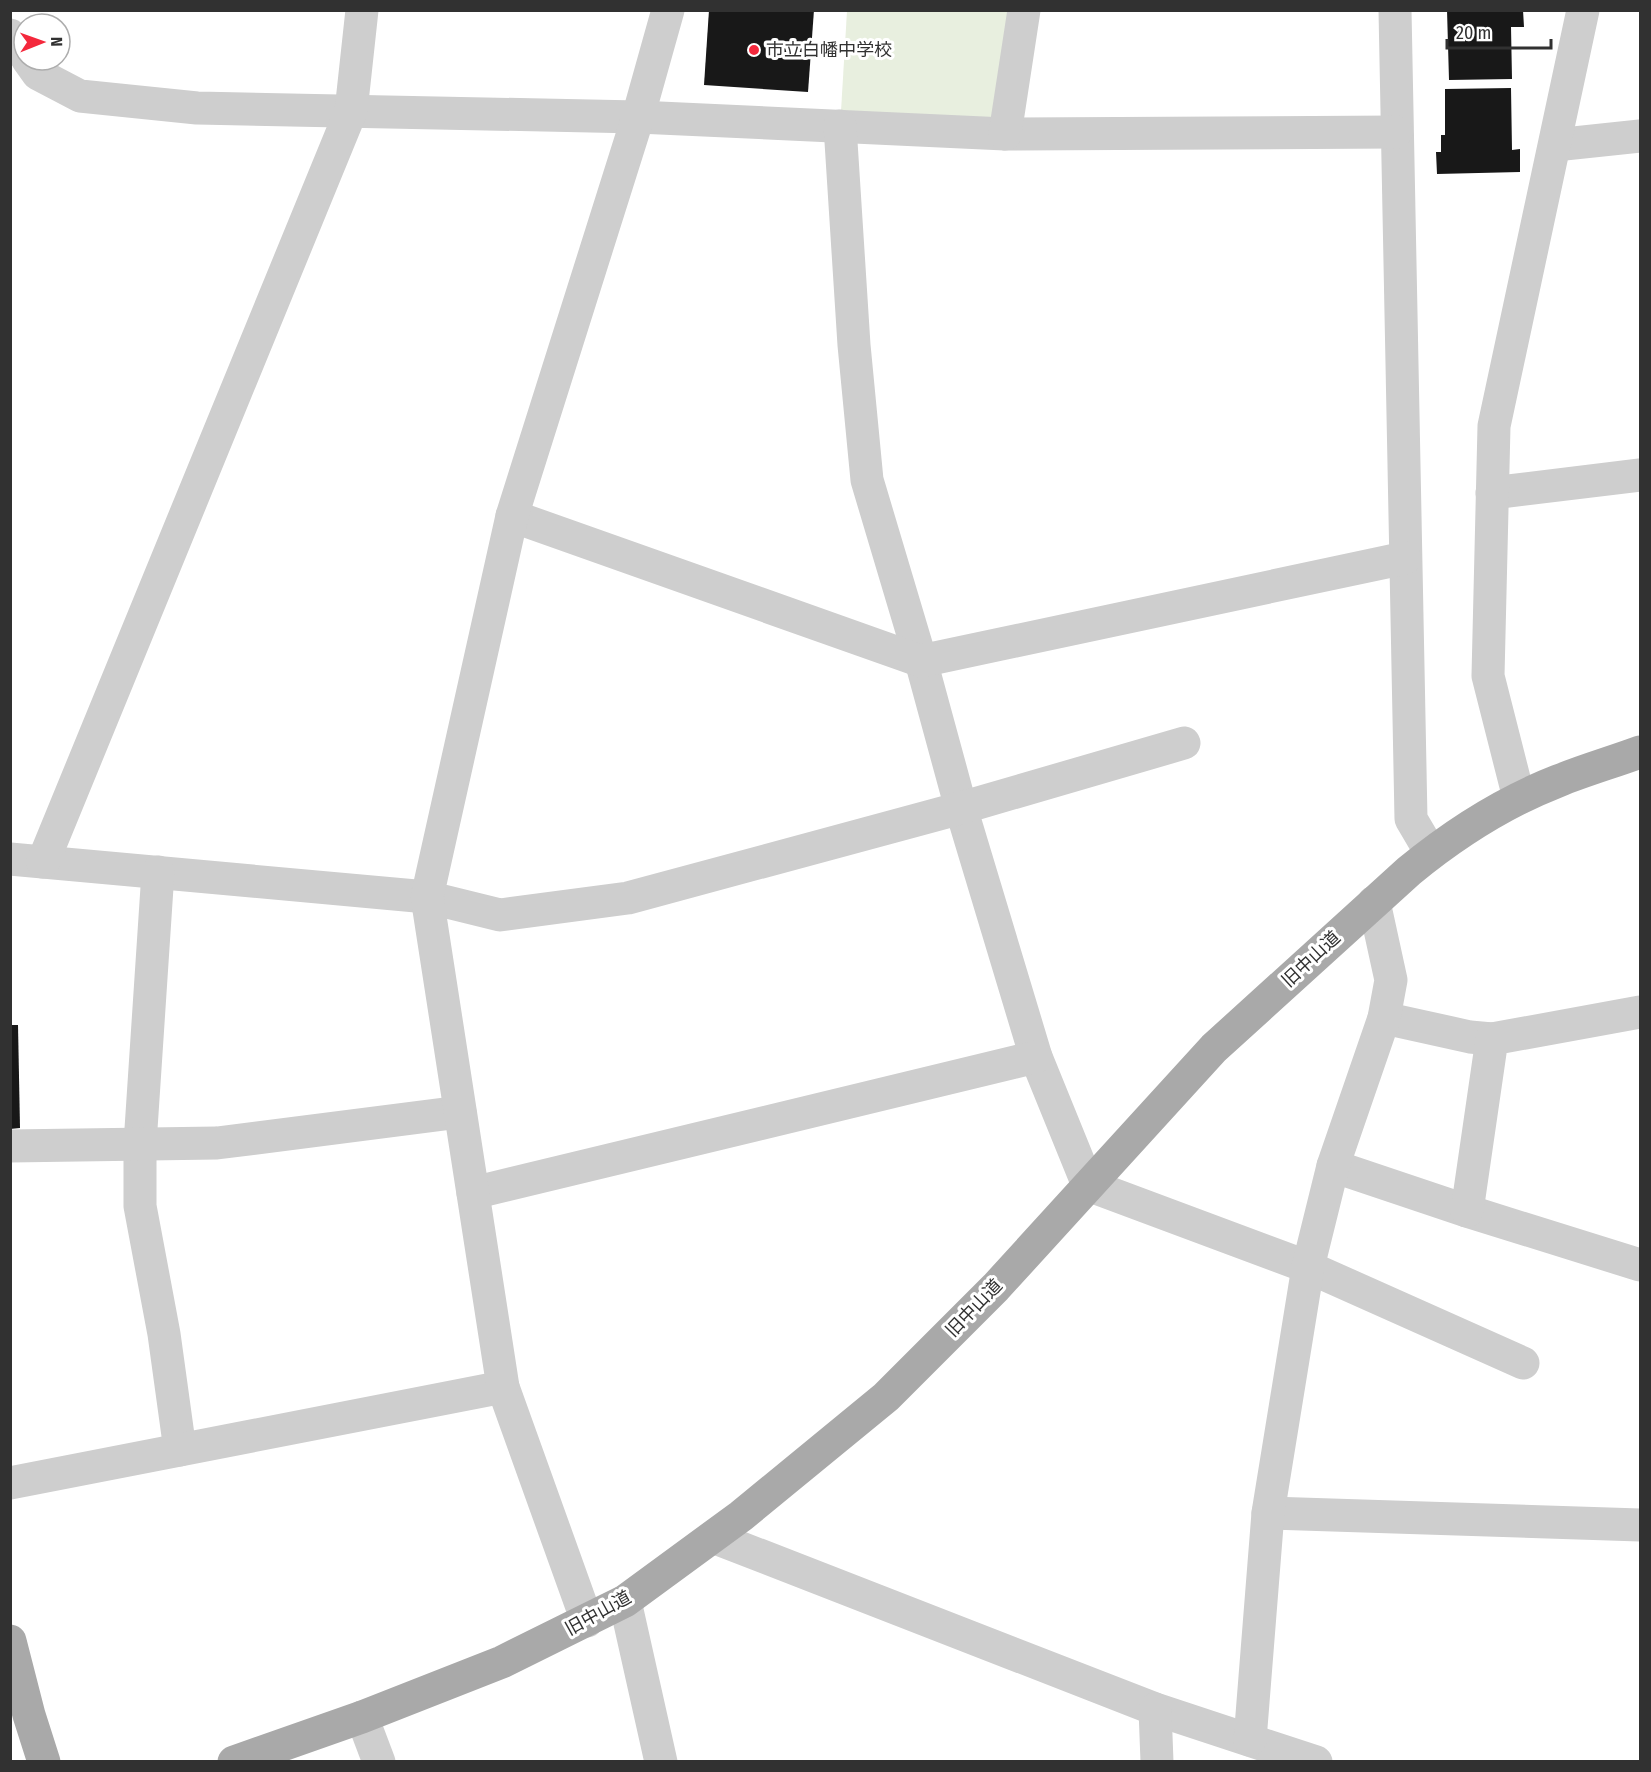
<svg xmlns="http://www.w3.org/2000/svg" width="1651" height="1772" font-family="'Fira Sans Condensed','Noto Sans JP',sans-serif">
<style>
.green{fill:#e8efdf}
.building{fill:#181818}
.lines{fill:none;stroke-linecap:round;stroke-linejoin:round}
.minor{stroke:#cecece;stroke-width:33}
.major{stroke:#a9a9a9;stroke-width:33}
.poi-dot{fill:#f4283c;stroke:#fff;stroke-width:2}
.labels{text-anchor:middle;stroke-width:6;stroke-linejoin:round;paint-order:stroke}
.poi-label{font-size:18px;fill:#313131;stroke:#fff;text-anchor:start}
.street-label{font-size:18px;fill:#313131;stroke:#fff}
</style>
<rect width="100%" height="100%" fill="#fff"/>
<!-- green -->
<path class="green" d="M847 11H1010L993 120 841 111Z"/>
<!-- building -->
<g class="building">
<path d="M709 10H814L808 92 704 85Z"/>
<path d="M1447 10H1523L1524 27H1511L1512 79 1449 80Z"/>
<path d="M1511 88 1512 150 1520 149V172L1437 174 1436 152H1441V135H1445V89Z"/>
<path d="M10 1025H18L20 1128 10 1129Z"/>
</g>
<g class="lines">
<!-- minor -->
<g class="minor">
<path d="M1395 10 1411 819 1431 853"/>
<path d="M10 35 24 54"/>
<path d="M28 60 38 74 80 96 197 108 638 117 1005 134 1396 132"/>
<path d="M840 126 854 345 867 480 921 661 961 808 1036 1057 1088 1185 1308 1267 1523 1363"/>
<path d="M1005 134 1024 10"/>
<path d="M1555 145 1640 136"/>
<path d="M1492 493 1640 475"/>
<path d="M512 516 921 661 1405 558"/>
<path d="M1519 798 1488 676 1494 426 1583 10"/>
<path d="M10 859 427 897 500 915 628 898 961 808 1184 743"/>
<path d="M43 862 351 111 362 10"/>
<path d="M158 872 140 1144V1206L164 1334 180 1450"/>
<path d="M1384 1018 1470 1037 1492 1039"/>
<path d="M10 1146 217 1143 460 1112"/>
<path d="M1333 1166 1467 1211 1640 1265"/>
<path d="M473 1193 1036 1057"/>
<path d="M1467 1211 1492 1039 1640 1012"/>
<path d="M10 1483 503 1387"/>
<path d="M1268 1513 1640 1525"/>
<path d="M713 1537 1155 1709 1316 1762"/>
<path d="M625 1601 661 1762"/>
<path d="M587 1621 503 1387 427 897 512 516 638 117 668 10"/>
<path d="M1155 1709 1157 1762"/>
<path d="M362 1717 379 1762"/>
<path d="M1250 1740 1268 1513 1308 1267 1333 1166 1384 1018 1391 980 1374 902"/>
</g>
<!-- major -->
<g class="major">
<path d="M10 1641 29 1715 44 1762"/>
<path d="M234 1762 362 1717 502 1662 625 1601 741 1516 886 1397 996 1287 1214 1048 1409 871C1454 834 1504 802 1558 781 1585 770 1613 762 1640 752"/>
</g>
</g>
<!-- markers -->
<circle class="poi-dot" cx="754" cy="50" r="6"/>
<g class="labels">
<!-- poi labels -->
<g class="poi-label">
<text x="766" y="56">市立白幡中学校</text>
</g>
<!-- street labels -->
<g class="street-label">
<text transform="translate(1311 959) rotate(-43)" y="6">旧中山道</text>
<text transform="translate(974 1308) rotate(-46)" y="6">旧中山道</text>
<text transform="translate(598 1613) rotate(-29)" y="6">旧中山道</text>
</g>
</g>
<!-- border -->
<rect width="1651" height="1772" fill="none" stroke="#313131" stroke-width="24"/>
<!-- north arrow -->
<g transform="translate(42 42) rotate(89)"><circle r="28" fill="#ffffff" stroke="#adadad" stroke-width="1.5"/>
<path d="M0-4.5L10 22L0 15L-10 22Z" fill="#f4283c"/>
<text y="-9" font-size="16" font-weight="bold" text-anchor="middle" fill="#313131">N</text>
</g>
<!-- scale -->
<path d="M1447 39v9h104v-9" fill="none" stroke="#313131" stroke-width="3"/>
<text x="1456" y="39" font-size="18" fill="#313131" stroke="#ffffff" stroke-width="4.5" paint-order="stroke">20 m</text>
</svg>
